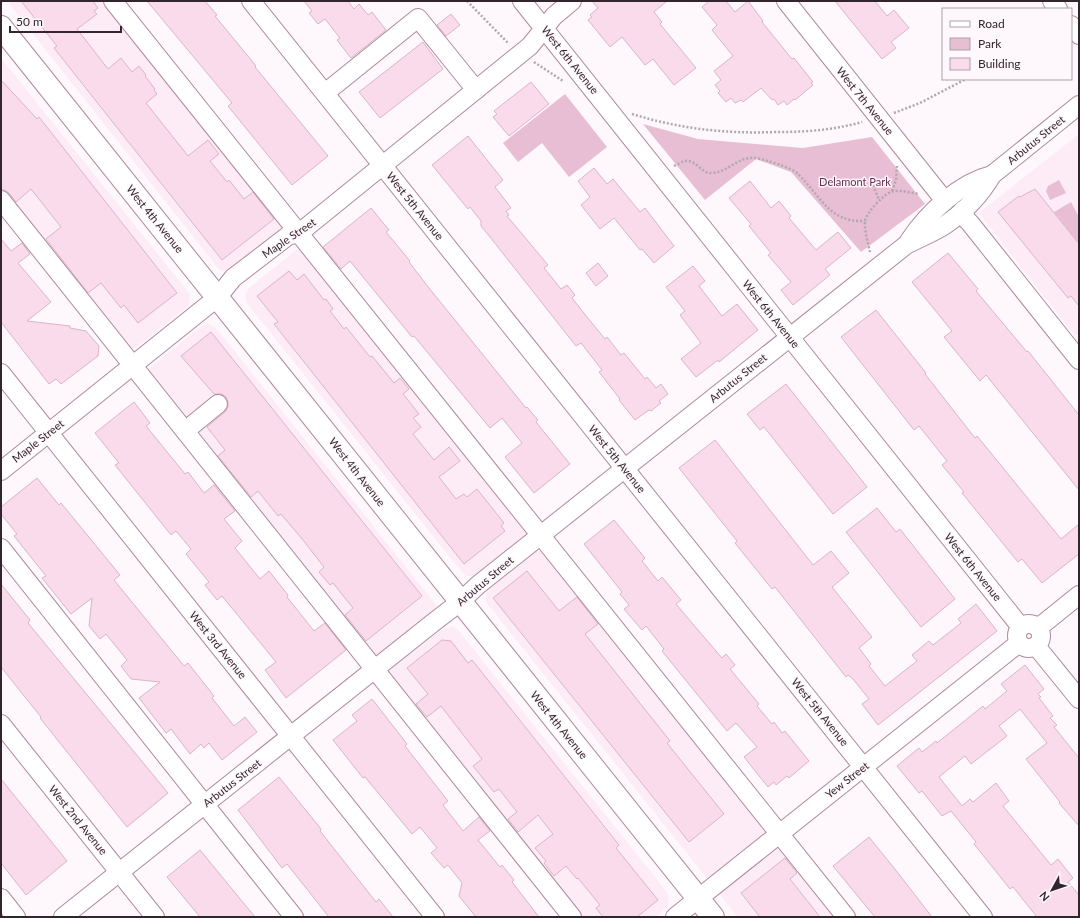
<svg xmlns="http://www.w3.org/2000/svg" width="1080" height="918" font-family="Lato,sans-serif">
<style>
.built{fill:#fdebf5}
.green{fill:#e8bed5}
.building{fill:#f9dbeb;stroke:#dab5c9}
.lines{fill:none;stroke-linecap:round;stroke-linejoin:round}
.minor-casing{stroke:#ad8a9d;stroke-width:20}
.major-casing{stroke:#ad8a9d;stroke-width:24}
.path{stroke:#b1a7ac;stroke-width:2.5;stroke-dasharray:2 2;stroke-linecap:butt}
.minor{stroke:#fff;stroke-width:18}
.major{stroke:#fff;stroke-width:22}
.labels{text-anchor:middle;stroke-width:3;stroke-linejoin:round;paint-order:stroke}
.street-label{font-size:11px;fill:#33252d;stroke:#fef7fb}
.park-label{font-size:11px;fill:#682e52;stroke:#fef7fb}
</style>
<rect width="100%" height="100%" fill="#fef7fb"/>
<!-- built -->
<g class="built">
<path d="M7 1H105L281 223 283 229 230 271H222L218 268Z"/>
<path d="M1 58 189 293 190 301 186 308 131 351 1 196Z"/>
<path d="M1079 134V333L1075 336 979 213Z"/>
<path d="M299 248 304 251 530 532 478 574 471 576H466L461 571 246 302 245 295 249 288Z"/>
<path d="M209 324 216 328 436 605 437 610 378 659 147 370 202 326Z"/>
<path d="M535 551H542L837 917H738L486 602V593L489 588Z"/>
<path d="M452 626 458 630 666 891 669 897 668 906 656 917H578L390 681 388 670 442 630Z"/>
</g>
<!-- green -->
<g class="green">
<path d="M565 94 607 147 569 177 542 143 518 162 503 143Z"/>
<path d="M643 124 698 139 803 148 872 137 925 204 861 252 791 172 756 159 705 200Z"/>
<path d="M1059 180 1066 193 1050 200 1046 191 1048 186Z"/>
<path d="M1071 202 1079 217V244L1054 212Z"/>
</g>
<!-- building -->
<g class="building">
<path d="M21 1H93L98 8 94 11 97 14 77 29 108 69 121 58 132 72 139 66 146 75 145 76 155 89 154 90 157 94 146 103 188 156 208 140 219 154 210 161 227 182 229 180 244 199 253 192 274 219 222 260 54 48 57 46Z"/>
<path d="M147 1H205L217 15 215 16 256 66 255 67 328 156 292 185 228 106 232 103Z"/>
<path d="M304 1H348L354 9 359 4 368 15 372 12 386 30 351 58 337 40 340 38 325 19 318 24 309 13 312 11Z"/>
<path d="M592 1H667L654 12 662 22 660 24 696 68 674 85 653 59 645 65 622 37 610 47 588 20 592 17 590 15 598 8Z"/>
<path d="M709 1H726L735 12 748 1 763 21 762 22 792 59 794 58 813 82 811 83 813 85 795 100 794 99 787 105 784 101 778 105 774 99 772 100 761 88 743 102 741 100 735 103 731 98 726 102 718 93 720 91 715 85 721 80 714 71 733 56 712 30 717 25 702 7Z"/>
<path d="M835 1H875L887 16 894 10 909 28 891 42 896 48 882 59Z"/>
<path d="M451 14 460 25 446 36 437 25Z"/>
<path d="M423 42 443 69 380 118 359 92Z"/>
<path d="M1 80 37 119 39 117 177 293 138 323 124 305 121 308 101 283 88 293 46 239 61 227 31 189 16 202 9 193 5 190H1Z"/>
<path d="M531 82 549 104 509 136 493 117 497 114 494 111Z"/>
<path d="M468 136 503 180 495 187 511 208 506 211 509 215 507 216 548 265 544 268 561 289 567 285 575 295 572 298 587 317 605 339 607 337 621 355 624 353 645 379 647 377 656 388 661 384 668 394 659 401 661 403 651 411 649 410 635 420 619 400 620 399 599 372 602 370 581 343 576 346 490 237 481 226V221L470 207 468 209 432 165Z"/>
<path d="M594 168 607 184 613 179 640 212 645 208 674 246 654 263 642 249 640 250 614 218 600 229 581 205 590 197 578 181Z"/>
<path d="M750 181 771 208 779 201 791 216 789 218 816 250 838 232 851 248 825 269 830 275 793 305 781 290 791 282 768 255 771 253 749 226 751 224 729 198Z"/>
<path d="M1035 189 1079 244V306L1071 296 1068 298 998 212 1019 196 1020 197Z"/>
<path d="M371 208 389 230 386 232 410 261 409 262 429 288 526 408 527 407 531 412 538 420 536 422 570 464 534 493 505 457 522 443 502 418 490 428 414 336 412 337 350 261 341 269 323 247Z"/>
<path d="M1 239 11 251 22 243 30 254 18 263 51 302 27 321 70 326V328L86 331 99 346 98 356 61 384 56 379 49 384 1 322Z"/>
<path d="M948 253 978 289 976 291 1027 352 1028 351 1079 415V490L986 375 980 381 944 337 952 331 912 282Z"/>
<path d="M598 263 608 276 596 286 586 273Z"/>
<path d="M693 266 705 281 699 286 722 316 737 304 758 330 719 362 718 360 696 377 681 359 701 343 680 315 685 311 666 287Z"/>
<path d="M289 271 297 280 304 274 324 300 326 299 333 309 330 311 344 329 346 327 370 357 372 356 394 383 400 378 409 389 403 394 419 414 413 418 421 427 413 434 434 460 449 447 460 461 439 477 456 499 464 494 467 497 477 489 504 523 501 526 505 531 464 564 274 324 278 322 257 296Z"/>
<path d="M876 310 926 373 925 374 975 438 977 436 1061 539 1079 524V554L1042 583 1022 559 1018 562 962 493 964 492 942 465 947 461 919 426 914 430 841 337Z"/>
<path d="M211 332 422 596 366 641 345 615 353 608 333 583 330 585 319 572 324 567 303 540 281 514 278 516 258 491 251 497 218 456 225 450 207 427 225 412 228 407V402L226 397 222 394H214L181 356Z"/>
<path d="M786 384 867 487 833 514 764 427 760 430 747 414Z"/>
<path d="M134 402 150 423 146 426 185 474 188 472 204 493 214 485 235 511 224 519 242 541 235 548 260 579 269 571 288 595 287 597 314 631 325 623 346 650 286 698 265 670 276 662 222 596 217 600 205 585 209 582 186 554 191 549 176 531 171 535 115 465 119 463 95 433Z"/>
<path d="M715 440 813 565 831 551 849 573 832 587 872 637 859 648 871 664 869 666 885 686 917 661 912 655 929 641 933 645 961 623 958 619 976 604 997 631 878 725 862 704 869 699 853 679 848 675 846 677 775 587 772 589 735 543 737 541 679 468Z"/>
<path d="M37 478 59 505 61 503 120 575 114 580 184 666 188 663 214 696 212 698 234 726 245 717 257 732 222 760 209 743 204 748 201 744 190 754 171 729 166 733 139 698 160 682 131 679 121 666 127 660 106 634 100 639 89 626 92 598 71 614 42 578 46 576 14 536 17 534 1 514V507Z"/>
<path d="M877 508 896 532 900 529 955 599 921 627 846 532Z"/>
<path d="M614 520 645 558 642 561 658 581 662 577 681 600 676 604 692 623 722 658 726 654 735 665 730 669 759 704 757 706 772 724 774 722 782 733 785 731 809 761 789 778 787 776 776 785 774 782 768 787 744 757 757 747 736 723 727 731 662 651 664 649 646 626 642 630 624 609 629 605 620 594 622 592 584 544Z"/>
<path d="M527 571 559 611 577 597 598 624 585 634 670 741 667 743 724 814 689 842 493 598Z"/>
<path d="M1 584 30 620 28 623 168 793 127 827 40 718 41 717 1 667Z"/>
<path d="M442 640 451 641 468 663 472 660 619 845 616 848 658 900 637 917H603L596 908 600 905 578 878 577 879 566 866 554 876 544 863 546 861 535 848 553 834 538 815 518 832 508 819 517 812 499 789 494 792 473 766 482 759 441 706 427 717 416 704 428 694 407 668Z"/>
<path d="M1025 665 1044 689 1038 694 1041 697 1039 698 1053 716 1050 718 1057 725 1054 727 1079 758V826L1059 803 1060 802 1026 759 1047 743 1020 709 999 726 1007 736 971 764 965 756 939 777 962 806 970 799 973 802 996 783 1009 801 1003 806 1051 865 1058 859 1073 878 1068 882 1079 895V917H1037L1013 887 1010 889 974 844 976 842 951 811 942 816 922 791 919 793 897 766 919 748 922 752 936 741 937 743 983 706 985 709 1007 691 1001 684Z"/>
<path d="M372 699 407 744 405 746 448 801 443 805 463 831 479 817 490 831 478 840 500 867 502 865 514 880 512 882 539 917H476L459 896 462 883 448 865 444 868 431 853 437 848 420 827 412 834 365 777 363 778 333 740 357 721 352 715Z"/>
<path d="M279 777 321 829 320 831 376 902 379 899 393 917H329L287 864 282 868 238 810Z"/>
<path d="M1 779 67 861 26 895 1 863Z"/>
<path d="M869 837 898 873 932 917H875L833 866Z"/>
<path d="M200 850 255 917H200L167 877Z"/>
<path d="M785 858 797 873 790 879 820 917H760L741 893Z"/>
</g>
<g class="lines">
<!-- minor casing -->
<g class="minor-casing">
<g id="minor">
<path d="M113 1 846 917"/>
<path d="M251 1 983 917"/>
<path d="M522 1 1020 626"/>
<path d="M786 1 945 201"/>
<path d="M1052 1 1058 9"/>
<path d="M1071 25 1079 35"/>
<path d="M325 93 418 18 476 90"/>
<path d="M1 200 572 917"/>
<path d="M963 210 966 219 970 223 1079 360"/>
<path d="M909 241C928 213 959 183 992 175"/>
<path d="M1 373 435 917"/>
<path d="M185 431 218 404"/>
<path d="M1 471 218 297 233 278 289 235 298 234 530 46 554 16 572 1"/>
<path d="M1 548 294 917"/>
<circle cx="1029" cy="636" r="12"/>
<path d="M1038 628 1079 595"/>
<path d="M1036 646 1079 699"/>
<path d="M1 724 155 917"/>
<path d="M1 898 16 917"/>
<path d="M63 917 434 622 460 602 478 585 906 245C919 238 933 233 945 225 964 212 981 194 992 175L1079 105"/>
<path d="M675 917 1019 643"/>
</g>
</g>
<!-- major casing -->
<g class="major-casing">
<path id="major" d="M1 27 713 917"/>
</g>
<!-- path -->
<g class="path">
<path d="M467 1 509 44"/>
<path d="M534 62 563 81"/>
<path d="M894 113 920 103 966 79"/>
<path d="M632 114C681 129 726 134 777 132 806 132 834 130 862 122"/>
<path d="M674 166C678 164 682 162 685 161 696 159 701 174 712 173 728 172 739 156 755 158 764 159 793 168 798 174 820 195 829 223 865 221"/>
<path d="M870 178 879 200"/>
<path d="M892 191 896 180 897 166"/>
<path d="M870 252C868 244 864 228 865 221 867 212 883 195 891 192 899 189 911 193 919 194"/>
</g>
<!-- minor -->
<use href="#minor" class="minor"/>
<!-- major -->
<use href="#major" class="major"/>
</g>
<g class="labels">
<!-- street labels -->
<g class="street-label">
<text transform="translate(570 60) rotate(51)" y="4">West 6th Avenue</text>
<text transform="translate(865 101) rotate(51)" y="4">West 7th Avenue</text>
<text transform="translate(1036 140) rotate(-39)" y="4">Arbutus Street</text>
<text transform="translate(415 206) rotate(51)" y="4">West 5th Avenue</text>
<text transform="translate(155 219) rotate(51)" y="4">West 4th Avenue</text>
<text transform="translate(289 238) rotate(-34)" y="4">Maple Street</text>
<text transform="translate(771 314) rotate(51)" y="4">West 6th Avenue</text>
<text transform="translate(738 378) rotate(-39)" y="4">Arbutus Street</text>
<text transform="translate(38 441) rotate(-38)" y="4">Maple Street</text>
<text transform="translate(617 459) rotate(51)" y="4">West 5th Avenue</text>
<text transform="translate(357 472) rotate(52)" y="4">West 4th Avenue</text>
<text transform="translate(973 567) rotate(51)" y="4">West 6th Avenue</text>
<text transform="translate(485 581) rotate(-40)" y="4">Arbutus Street</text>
<text transform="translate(218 645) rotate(51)" y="4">West 3rd Avenue</text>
<text transform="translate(820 712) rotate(51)" y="4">West 5th Avenue</text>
<text transform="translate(559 725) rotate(51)" y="4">West 4th Avenue</text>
<text transform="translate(847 780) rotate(-38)" y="4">Yew Street</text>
<text transform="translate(232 783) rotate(-38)" y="4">Arbutus Street</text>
<text transform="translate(78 820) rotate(51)" y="4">West 2nd Avenue</text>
</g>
<!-- park labels -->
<g class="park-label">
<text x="855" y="186">Delamont Park</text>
</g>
</g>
<!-- border -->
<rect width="1080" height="918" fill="none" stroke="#33252d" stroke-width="4"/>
<!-- legend -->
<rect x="942" y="8" width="130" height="72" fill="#fef7fb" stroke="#ada3a9"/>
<rect x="950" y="21" width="20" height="6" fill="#ffffff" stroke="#ada3a9"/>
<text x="978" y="28" font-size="12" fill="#33252d">Road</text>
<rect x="950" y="38" width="20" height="12" fill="#e8bed5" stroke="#ada3a9"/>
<text x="978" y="48" font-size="12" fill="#33252d">Park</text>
<rect x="950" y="58" width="20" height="12" fill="#f9dbeb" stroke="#ada3a9"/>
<text x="978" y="68" font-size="12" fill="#33252d">Building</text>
<!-- north arrow -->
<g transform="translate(1052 890) rotate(230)" stroke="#fef7fb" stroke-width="3" paint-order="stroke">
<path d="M0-3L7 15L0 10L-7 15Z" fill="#33252d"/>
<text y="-6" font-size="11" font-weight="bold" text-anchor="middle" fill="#33252d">N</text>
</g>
<!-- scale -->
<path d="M10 26v6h111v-6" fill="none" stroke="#33252d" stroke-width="2"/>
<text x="16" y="26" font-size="12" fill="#33252d" stroke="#fef7fb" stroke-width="3" paint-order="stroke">50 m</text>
</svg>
